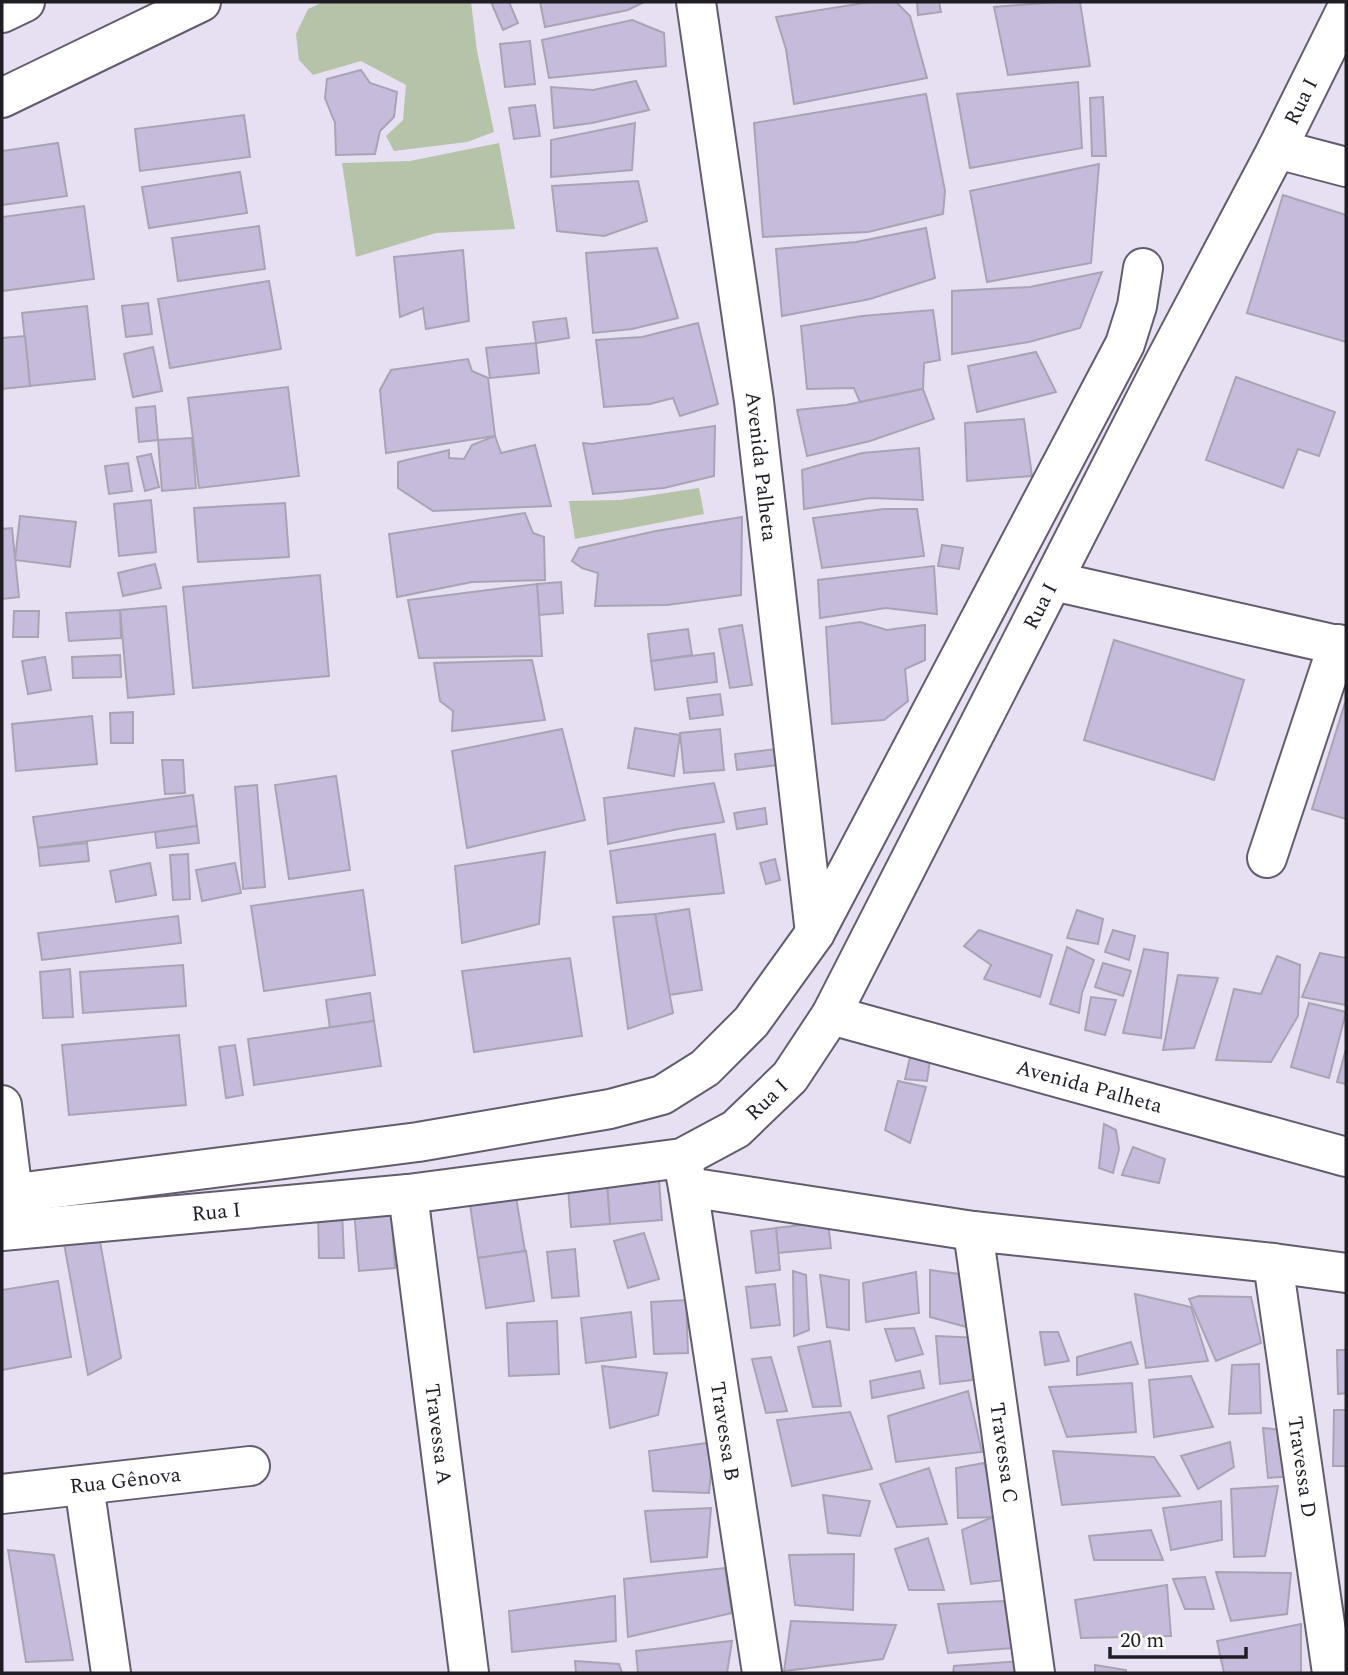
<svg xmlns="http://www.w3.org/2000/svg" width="1348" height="1675" font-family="Spectral,serif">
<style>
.green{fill:#b5c4a9}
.building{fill:#c7bbdb;stroke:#a9a3b4;stroke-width:2}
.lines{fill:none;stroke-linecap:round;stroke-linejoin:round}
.street-casing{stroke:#625c6c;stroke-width:42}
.primary-casing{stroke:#625c6c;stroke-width:42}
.street{stroke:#fff;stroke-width:38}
.primary{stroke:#fff;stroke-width:38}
.labels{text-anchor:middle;stroke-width:5;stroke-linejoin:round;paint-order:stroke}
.street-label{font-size:21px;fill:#1f1d23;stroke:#fff}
</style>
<rect width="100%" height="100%" fill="#e7e0f2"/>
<!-- green -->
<g class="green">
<path d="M323 2H471L477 51 494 132 467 142 394 151 386 136 403 120 406 85 361 61 313 75 299 60 296 34 308 9Z"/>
<path d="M499 143 515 229 436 233 356 257 342 163 410 161Z"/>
<path d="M699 488 704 514 575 539 569 501 620 500Z"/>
</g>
<!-- building -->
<g class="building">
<path d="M491 2H509L518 23 503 30Z"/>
<path d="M540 2H644L628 10 545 27Z"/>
<path d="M870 2H896L910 16 927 78 794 104 786 49 776 17Z"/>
<path d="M917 2H939L941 12 918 15Z"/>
<path d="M1057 2H1080L1090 66 1008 75 994 7Z"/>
<path d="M632 20 664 33 666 66 549 78 542 40Z"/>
<path d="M530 41 535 84 505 87 500 44Z"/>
<path d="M361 70 370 83 397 92 394 117 380 131 375 154 336 155 335 123 325 98 327 79Z"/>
<path d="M636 81 649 110 592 123 554 128 551 87 593 90Z"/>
<path d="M1078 82 1082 148 970 168 957 94Z"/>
<path d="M926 94 945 191 943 214 868 232 763 237 754 123Z"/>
<path d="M1103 97 1106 156H1092L1090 98Z"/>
<path d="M535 105 540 136 514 139 509 108Z"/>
<path d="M244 115 250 157 140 171 135 129Z"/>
<path d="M635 123 632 170 551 177V140Z"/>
<path d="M58 143 67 196 2 205V151Z"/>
<path d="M1099 164 1091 263 987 282 970 191Z"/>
<path d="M240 172 247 213 149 228 142 187Z"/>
<path d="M638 181 647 221 604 236 557 231 552 186Z"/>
<path d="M1283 195 1346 215V342L1247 313Z"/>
<path d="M84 206 94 279 2 291V217Z"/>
<path d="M259 226 265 269 178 281 172 238Z"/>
<path d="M926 228 935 278 870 299 782 316 776 249 856 242Z"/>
<path d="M657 248 678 318 632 329 593 333 586 253Z"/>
<path d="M463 250 469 321 426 329 423 308 400 317 394 257Z"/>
<path d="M1102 272 1080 328 1029 342 952 354V291L1030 287Z"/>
<path d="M269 281 281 349 170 368 158 299Z"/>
<path d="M148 303 152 334 126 337 122 306Z"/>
<path d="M87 306 95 379 30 386 22 313Z"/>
<path d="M933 310 940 360 924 363 923 389 860 402 854 388 807 389 801 326 862 316Z"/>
<path d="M566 318 569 338 536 343 533 322Z"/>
<path d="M698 323 718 404 680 416 673 398 650 404 604 407 596 340 642 337Z"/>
<path d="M25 336 30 386 2 389V338Z"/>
<path d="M536 343 539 373 490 378 486 348Z"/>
<path d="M153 347 162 391 133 397 124 354Z"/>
<path d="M1036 352 1056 392 977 412 968 366Z"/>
<path d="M468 359 472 371 488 378 495 436 386 453 380 390 391 370Z"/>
<path d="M1236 377 1335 412 1319 456 1298 449 1283 488 1206 460Z"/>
<path d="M288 387 299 476 199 488 188 398Z"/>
<path d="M923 389 934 419 870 441 807 456 797 410 846 405Z"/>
<path d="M155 406 158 440 139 442 136 408Z"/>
<path d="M1024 419 1032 476 967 481 965 423Z"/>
<path d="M715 426 714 476 664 488 593 494 583 443 592 444Z"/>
<path d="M495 436 501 453 535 445 551 506 433 511 398 488V462L449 450V458L464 459 472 445Z"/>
<path d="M192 438 196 488 162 491 158 440Z"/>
<path d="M919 448 923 500 870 498 804 509 802 470 862 453Z"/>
<path d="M151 454 159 487 145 491 137 457Z"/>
<path d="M128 463 132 491 109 494 105 466Z"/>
<path d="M151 500 156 552 119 556 114 504Z"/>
<path d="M285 503 289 557 198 562 194 508Z"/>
<path d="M884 509H917L924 556 822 568 813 518Z"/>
<path d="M525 513 533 533 544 537 545 580 472 582 397 597 389 534Z"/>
<path d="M20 516 76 522 70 567 15 560Z"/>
<path d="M742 517 741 595 667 605 595 606 598 573 582 568 572 561 579 548 656 531Z"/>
<path d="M12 528 19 597 2 599V529Z"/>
<path d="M942 545 963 548 959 569 938 566Z"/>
<path d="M155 564 161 588 123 596 118 573Z"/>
<path d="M934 566 937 614 886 608 820 618 818 580Z"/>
<path d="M320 575 329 676 193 688 183 587Z"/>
<path d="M561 582 563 613 539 615 537 584Z"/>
<path d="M537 584 542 656 419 658 408 600Z"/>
<path d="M166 606 174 694 128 698 120 610Z"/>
<path d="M120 610 121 638 69 641 66 613Z"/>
<path d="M14 611H39L38 637H13Z"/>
<path d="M860 622 887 630 925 625V660L905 669 908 701 884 720 832 724 826 627Z"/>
<path d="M742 625 752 685 730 688 719 629Z"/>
<path d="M688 629 692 655 651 661 648 634Z"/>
<path d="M1114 640 1244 680 1214 780 1084 740Z"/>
<path d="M714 653 717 682 655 690 651 661Z"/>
<path d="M120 655 121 677 73 678 72 657Z"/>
<path d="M45 657 51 690 28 694 22 661Z"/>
<path d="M532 660 545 720 452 731 453 711 440 701 434 663Z"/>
<path d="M720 694 723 715 690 719 687 698Z"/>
<path d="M1345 703H1346V819L1312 809Z"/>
<path d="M133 712V743H111L110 713Z"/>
<path d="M92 716 97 764 16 771 12 724Z"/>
<path d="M635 728 680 735 674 776 628 768Z"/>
<path d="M562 729 585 820 467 848 452 751Z"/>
<path d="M720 729 724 770 684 773 680 733Z"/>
<path d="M776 749 777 765 737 770 735 754Z"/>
<path d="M162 760H183L185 793 165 794Z"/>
<path d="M336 776 350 870 289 879 275 785Z"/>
<path d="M714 783 724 822 678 829 608 844 604 798Z"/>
<path d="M257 785 265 887 243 889 235 787Z"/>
<path d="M193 795 197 826 38 848 33 817Z"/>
<path d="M765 808 767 824 737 829 734 813Z"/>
<path d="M197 826 199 843 157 848 155 832Z"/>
<path d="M715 834 724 893 617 903 610 851Z"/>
<path d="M87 843 89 861 40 866 38 848Z"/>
<path d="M545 852 539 924 462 943 455 866Z"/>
<path d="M188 854 190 899 173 900 170 855Z"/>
<path d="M775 859 780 880 766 884 760 863Z"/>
<path d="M150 863 156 895 116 902 110 871Z"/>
<path d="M235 863 241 893 202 901 196 870Z"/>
<path d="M363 890 375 975 264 991 251 906Z"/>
<path d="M689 909 702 990 669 995 655 914Z"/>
<path d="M1077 910 1103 919 1098 944 1067 938Z"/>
<path d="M655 914 673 1013 628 1029 613 917Z"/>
<path d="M178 916 181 943 42 960 38 933Z"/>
<path d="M979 930 1052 955 1040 997 984 979 991 965 964 946Z"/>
<path d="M1113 930 1135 936 1129 960 1105 952Z"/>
<path d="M1067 947 1094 960 1082 993 1079 1013 1050 1004Z"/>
<path d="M1144 949 1168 953 1161 1038 1123 1033Z"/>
<path d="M1320 953 1346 958V1005L1302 997Z"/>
<path d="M1277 956 1300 965 1298 1016 1271 1062 1216 1060 1234 989 1261 994Z"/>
<path d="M570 958 582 1036 474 1052 462 971Z"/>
<path d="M1103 963 1131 971 1123 996 1095 987Z"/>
<path d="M183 965 186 1006 83 1013 80 972Z"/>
<path d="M70 969 73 1017 43 1018 40 972Z"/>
<path d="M1178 975 1218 978 1194 1048 1163 1050Z"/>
<path d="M370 993 374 1021 330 1028 326 1000Z"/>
<path d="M1091 997 1116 1000 1105 1035 1085 1030Z"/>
<path d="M1309 1003 1346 1012 1329 1078 1291 1067Z"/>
<path d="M374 1021 381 1066 254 1085 248 1039Z"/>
<path d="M179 1035 186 1105 69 1115 62 1045Z"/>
<path d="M913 1044 932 1046 927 1081 905 1079Z"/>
<path d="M235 1045 243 1095 226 1098 219 1047Z"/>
<path d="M1346 1049V1084L1337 1082Z"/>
<path d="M898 1081 926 1087 910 1143 885 1130Z"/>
<path d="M1104 1124 1116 1130 1119 1149 1113 1173 1099 1168Z"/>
<path d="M1133 1147 1165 1159 1159 1183 1122 1175Z"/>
<path d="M659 1180 662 1220 610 1224 607 1184Z"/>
<path d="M607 1184 610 1224 571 1227 568 1187Z"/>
<path d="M515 1191 525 1251 478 1258 469 1198Z"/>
<path d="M391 1208 395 1268 359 1271 354 1210Z"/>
<path d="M342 1211 344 1258H319L318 1212Z"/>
<path d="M828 1222 831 1248 778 1253 776 1228Z"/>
<path d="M776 1228 780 1270 756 1273 751 1231Z"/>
<path d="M644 1233 659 1279 628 1288 614 1241Z"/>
<path d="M99 1236 121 1358 88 1375 63 1238Z"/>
<path d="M575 1249 579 1296 552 1298 547 1252Z"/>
<path d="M526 1251 534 1301 486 1308 478 1258Z"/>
<path d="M930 1270 959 1274 970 1328 930 1317Z"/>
<path d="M793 1271 806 1275 809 1330 794 1336Z"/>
<path d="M916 1272 919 1313 866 1322 863 1283Z"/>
<path d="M820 1275 849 1280V1330L827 1327Z"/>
<path d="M58 1281 71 1357 2 1370V1290Z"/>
<path d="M775 1284 780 1325 751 1328 746 1287Z"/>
<path d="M1135 1294 1191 1307 1208 1361 1146 1368Z"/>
<path d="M1199 1296 1251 1297 1261 1343 1216 1361 1189 1299Z"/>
<path d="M686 1300 688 1353 654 1354 651 1302Z"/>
<path d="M631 1312 636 1357 586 1363 581 1318Z"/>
<path d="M557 1321 559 1374 509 1376 507 1323Z"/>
<path d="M914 1328 923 1354 896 1361 885 1329Z"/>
<path d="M1040 1332H1058L1069 1361 1045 1365Z"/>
<path d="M936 1336 981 1338 972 1380 940 1384Z"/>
<path d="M830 1341 841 1406 813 1407 798 1347Z"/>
<path d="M1131 1342 1138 1364 1077 1375V1357Z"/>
<path d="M1337 1350H1346V1393L1338 1394Z"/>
<path d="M771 1357 787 1411 766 1413 752 1359Z"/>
<path d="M1259 1364 1261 1413 1229 1414 1232 1365Z"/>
<path d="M602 1366 667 1373 658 1415 610 1428Z"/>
<path d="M920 1371 924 1388 872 1398 870 1381Z"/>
<path d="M1191 1376 1213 1427 1154 1437 1149 1380Z"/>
<path d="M1132 1383 1136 1432 1067 1437 1049 1387Z"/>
<path d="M968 1391 982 1452 896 1462 888 1416Z"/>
<path d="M1334 1410H1346V1466H1333Z"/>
<path d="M850 1412 872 1469 792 1486 777 1420Z"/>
<path d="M1263 1428 1284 1430 1294 1476 1268 1478Z"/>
<path d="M714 1442 709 1493 653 1491 649 1451Z"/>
<path d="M1230 1442 1234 1467 1198 1489 1181 1456Z"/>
<path d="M1053 1451 1154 1457 1180 1496 1062 1505Z"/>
<path d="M984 1463 1001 1517 958 1518 956 1468Z"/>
<path d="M929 1468 947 1524 897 1527 880 1484Z"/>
<path d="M1278 1486 1265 1556 1234 1557 1231 1489Z"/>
<path d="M823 1495 870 1501 860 1536 828 1533Z"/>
<path d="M1221 1501 1222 1540 1171 1550 1163 1508Z"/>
<path d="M711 1508 707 1557 651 1562 645 1511Z"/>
<path d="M993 1517 1005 1580 971 1584 962 1530Z"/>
<path d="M1151 1530 1163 1560H1094L1089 1536Z"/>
<path d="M928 1538 944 1590H909L895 1549Z"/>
<path d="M8 1550 54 1555 73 1660 26 1662Z"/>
<path d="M854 1554 853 1610 795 1605 789 1555Z"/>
<path d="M725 1568 732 1613 628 1637 624 1579Z"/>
<path d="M1216 1572 1291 1573 1287 1614 1231 1621Z"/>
<path d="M1205 1577 1214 1609H1185L1173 1579Z"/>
<path d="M1167 1585 1171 1636 1081 1638 1075 1600Z"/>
<path d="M615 1596 616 1641 512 1652 509 1611Z"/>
<path d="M1004 1601 1013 1648 948 1653 938 1604Z"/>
<path d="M791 1621 896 1625 883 1659 784 1671Z"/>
<path d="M1301 1624V1673H1224L1217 1641Z"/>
<path d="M732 1641 727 1673H638L636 1651Z"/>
<path d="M575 1661 619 1664 622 1673H576Z"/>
<path d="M1021 1661 1023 1673H953L954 1666Z"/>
<path d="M1095 1665 1126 1670V1673H1095Z"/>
</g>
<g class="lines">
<!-- street casing -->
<g class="street-casing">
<g id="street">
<path id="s1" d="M696 2 754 401 815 933"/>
<path d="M2 98 201 2"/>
<path d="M1277 149 1346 167"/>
<path d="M1053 581 1346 647"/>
<path d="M1267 858 1338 644"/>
<path id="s2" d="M831 1015 1346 1157"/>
<path d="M2 1105 13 1194"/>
<path d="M682 1158 688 1187 973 1231 1273 1263 1346 1273"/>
<path id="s3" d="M688 1187 762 1673"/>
<path id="s4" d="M408 1194 469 1673"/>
<path d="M2 1195 418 1142 610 1109 662 1095 705 1068 751 1022 815 933 1125 344 1137 306 1143 268"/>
<path id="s5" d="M2 1231 408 1194 682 1158 736 1129 790 1077 831 1015 1164 363 1277 149 1346 10"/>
<path id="s6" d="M973 1231 1035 1673"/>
<path id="s7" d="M1273 1263 1332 1673"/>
<path d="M84 1485 111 1673"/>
<path id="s8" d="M2 1494 250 1466"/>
</g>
</g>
<!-- primary casing -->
<g class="primary-casing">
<path id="primary" d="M2 13 25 2"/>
</g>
<!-- street -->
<use href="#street" class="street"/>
<!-- primary -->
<use href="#primary" class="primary"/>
</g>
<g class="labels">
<!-- street labels -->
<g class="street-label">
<text dy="7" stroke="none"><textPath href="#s5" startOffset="1922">Rua I</textPath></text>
<text dy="7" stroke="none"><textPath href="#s1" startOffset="469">Avenida Palheta</textPath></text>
<text dy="7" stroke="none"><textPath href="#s5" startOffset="1354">Rua I</textPath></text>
<text dy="7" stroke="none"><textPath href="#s2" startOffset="268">Avenida Palheta</textPath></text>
<text dy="7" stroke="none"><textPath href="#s5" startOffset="788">Rua I</textPath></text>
<text dy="7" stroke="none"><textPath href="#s5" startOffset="215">Rua I</textPath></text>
<text dy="7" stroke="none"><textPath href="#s3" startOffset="247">Travessa B</textPath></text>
<text dy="7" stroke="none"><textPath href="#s4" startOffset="242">Travessa A</textPath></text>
<text dy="7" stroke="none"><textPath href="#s6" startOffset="224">Travessa C</textPath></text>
<text dy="7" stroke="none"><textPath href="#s7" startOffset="206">Travessa D</textPath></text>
<text dy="7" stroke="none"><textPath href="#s8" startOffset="124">Rua Gênova</textPath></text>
</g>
</g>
<!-- border -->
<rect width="1348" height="1675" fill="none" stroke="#1f1d23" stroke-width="7"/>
<!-- scale -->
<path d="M1110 1647v10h136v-10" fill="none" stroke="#1f1d23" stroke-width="3.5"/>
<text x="1120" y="1647" font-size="21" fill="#1f1d23" stroke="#ffffff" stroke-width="5" paint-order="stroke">20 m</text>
</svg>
